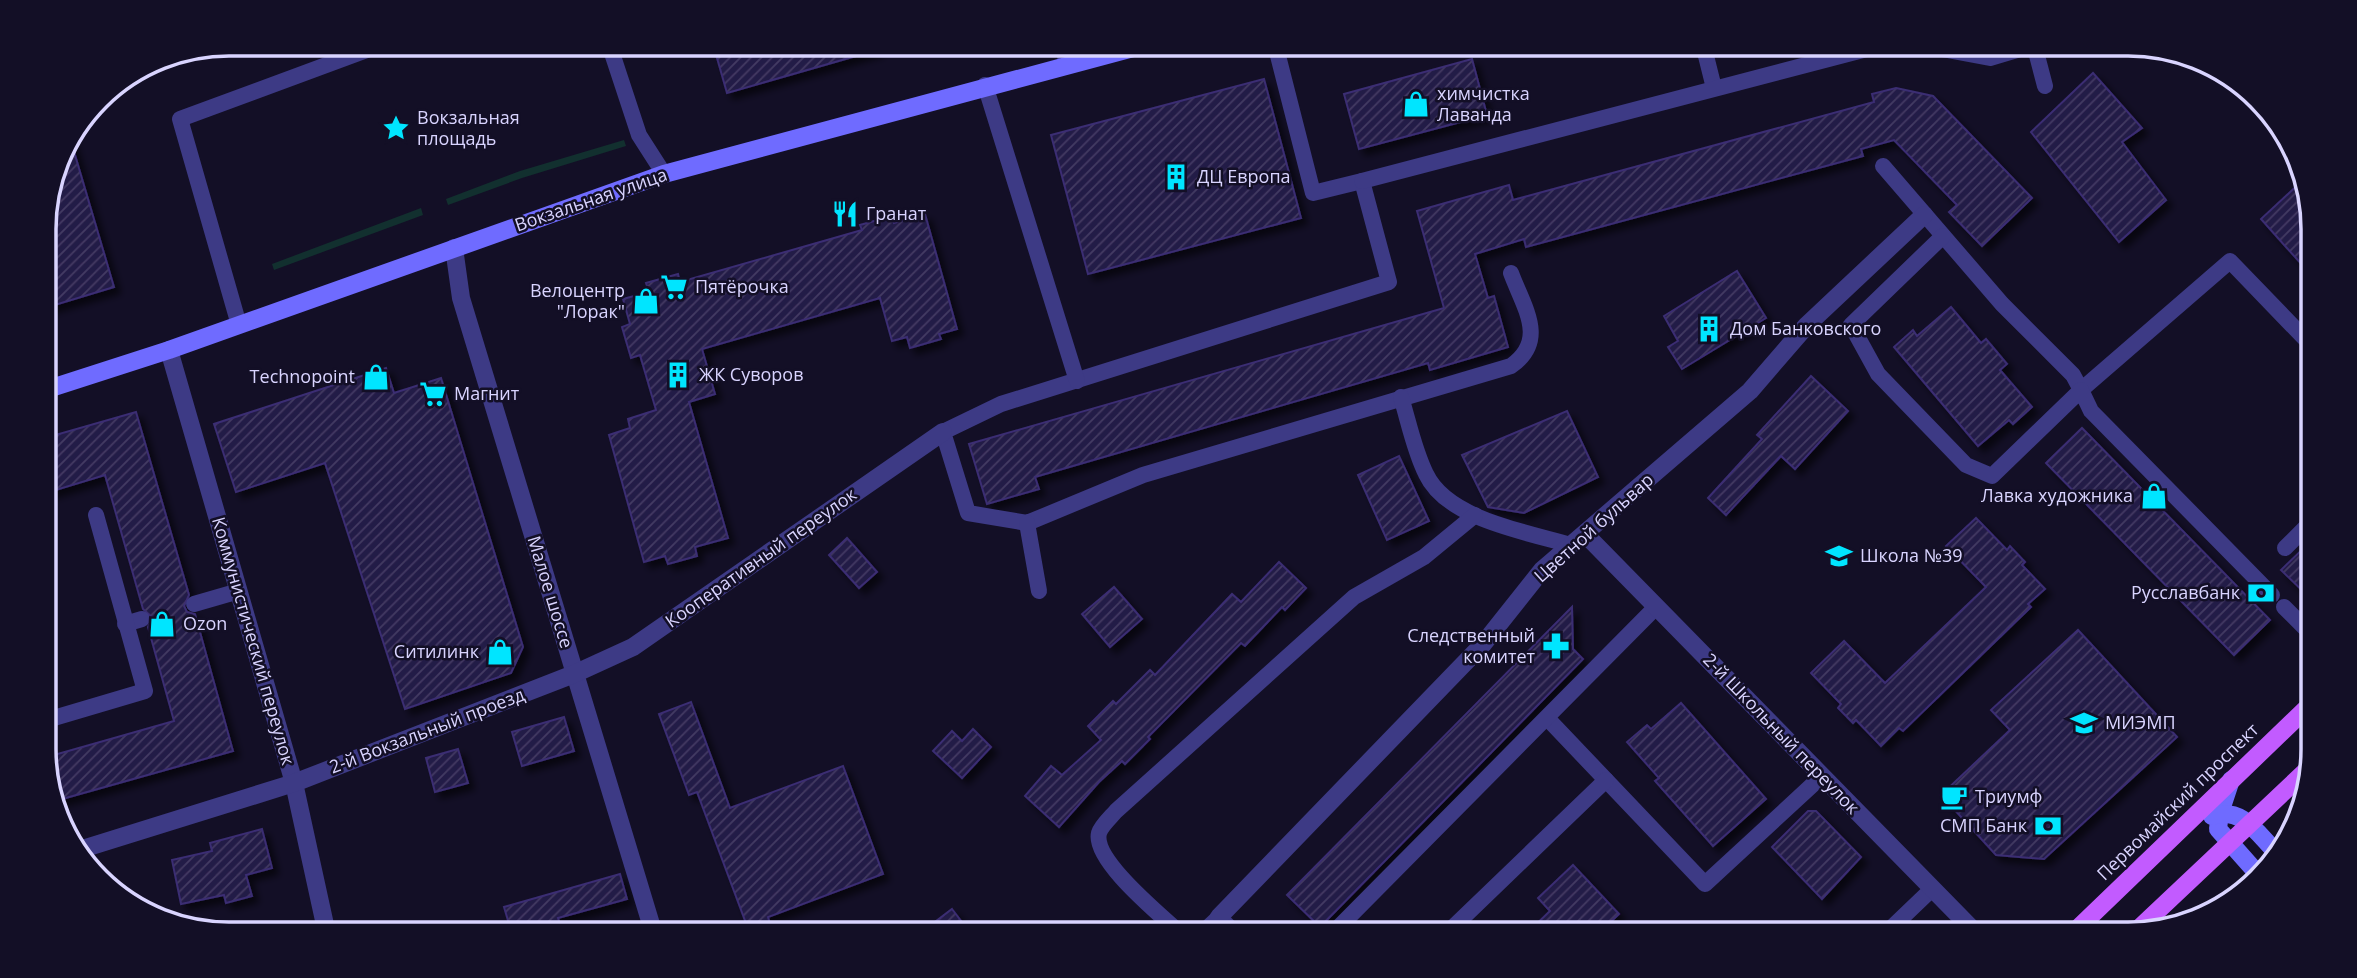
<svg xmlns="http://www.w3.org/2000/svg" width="2357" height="978" font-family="'Open Sans',sans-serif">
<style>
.grass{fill:#12302f}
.building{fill:url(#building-hatch);stroke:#3b2d73;stroke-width:2;filter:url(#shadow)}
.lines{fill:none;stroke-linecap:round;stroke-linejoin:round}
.service{stroke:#3d3a85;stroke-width:16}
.pedestrian{stroke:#3d3a85;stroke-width:18}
.minor{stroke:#3d3a85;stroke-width:18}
.secondary{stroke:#6f6bff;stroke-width:18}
.primary{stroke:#c25bff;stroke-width:18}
.labels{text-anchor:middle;stroke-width:5;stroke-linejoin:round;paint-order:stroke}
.poi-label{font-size:18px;fill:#d9d4ff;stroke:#130f26;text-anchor:start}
.street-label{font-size:18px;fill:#d9d4ff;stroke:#130f26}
.rim{fill:none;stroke:#d9d4ff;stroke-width:3.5}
</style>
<defs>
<pattern id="building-hatch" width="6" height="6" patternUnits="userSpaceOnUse" patternTransform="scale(1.75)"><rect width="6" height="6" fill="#241b47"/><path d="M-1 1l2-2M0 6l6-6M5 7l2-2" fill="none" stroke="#433b63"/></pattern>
<filter id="shadow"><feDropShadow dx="6" dy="6" stdDeviation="3.5" flood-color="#0009"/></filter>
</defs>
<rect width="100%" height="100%" fill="#130f26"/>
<!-- grass -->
<g class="grass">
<path d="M624 140 626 146 522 178 448 205 446 199 520 171Z"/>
<path d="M421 208 423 215 274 270 272 264Z"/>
</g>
<!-- building -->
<g class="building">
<path d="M713 44H876L877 50 727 93Z"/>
<path d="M1472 59 1487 115 1359 149 1344 94Z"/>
<path d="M2093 73 2142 128 2122 142 2166 200 2119 242 2031 132Z"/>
<path d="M1264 79 1301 218 1088 274 1051 135Z"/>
<path d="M1896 88 1933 96 2032 198 1982 246 1949 212 1957 205 1894 140 1861 149 1863 156 1526 247 1524 239 1475 254 1488 298 1494 296 1508 347 1430 370 1428 363 1035 477 1039 489 987 504 969 444 1444 308 1417 211 1509 185 1513 200 1874 102 1872 94Z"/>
<path d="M70 138 114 287 45 308 44 217 63 147Z"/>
<path d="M2301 182 2312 205V276L2261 219Z"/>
<path d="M925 214 957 329 939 334 941 339 910 348 907 337 892 341 880 298 702 349 715 394 689 402 728 538 695 547 697 556 668 564 665 556 644 562 609 435 630 428 628 419 656 410 640 355 631 358 622 327 630 324 623 299 649 292 646 283 678 274 680 282 862 230 860 225 892 216 894 223Z"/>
<path d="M1737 271 1766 318 1682 369 1668 347 1678 341 1664 316Z"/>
<path d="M1951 307 1981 343 1986 339 2007 364 2000 370 2032 407 2013 424 2009 420 1978 446 1894 347 1913 330 1917 336Z"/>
<path d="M386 368 394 393 441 378 523 647 511 673 405 709 325 463 236 492 214 424Z"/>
<path d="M1811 376 1848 411 1795 469 1781 456 1726 515 1708 498 1762 439 1757 435Z"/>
<path d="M1567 411 1598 477 1524 513 1488 507 1462 455Z"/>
<path d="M136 412 189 595 184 606 187 612 195 614 233 751 55 801 47 785V757L174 721 148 627 152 617 143 609 105 475 46 493 45 438Z"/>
<path d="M2082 428 2270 620 2234 655 2046 463Z"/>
<path d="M1399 456 1429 521 1387 540 1358 475Z"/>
<path d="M1976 518 2007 550 2010 546 2025 562 2022 565 2045 589 2028 604 2031 607 1903 731 1899 728 1881 746 1856 720 1853 723 1838 708 1841 704 1811 673 1844 641 1885 683 1986 587 1946 546Z"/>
<path d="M847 538 877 572 859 588 829 555Z"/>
<path d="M2313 539V601L2281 570Z"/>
<path d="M1279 562 1306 588 1285 610 1282 607 1245 646 1241 643 1148 737 1150 739 1125 764 1122 761 1099 782 1059 827 1025 796 1051 766 1062 775 1101 740 1088 726 1113 701 1116 704 1150 670 1155 675 1232 594 1241 602Z"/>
<path d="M1114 587 1142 619 1110 647 1082 614Z"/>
<path d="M1572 607 1573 649 1583 659 1320 927 1287 895Z"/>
<path d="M2078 630 2177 737 2044 859 1996 855 1941 795 2010 730 1991 710Z"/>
<path d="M691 702 730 808 843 766 883 874 768 917 773 934H750L697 792 689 795 659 714Z"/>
<path d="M1681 703 1766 799 1713 846 1655 781 1659 778 1627 742 1647 725 1651 729Z"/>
<path d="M564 717 574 751 522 766 512 732Z"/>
<path d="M973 729 991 747 962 778 933 751 952 731 962 741Z"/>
<path d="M458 749 468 783 435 792 426 758Z"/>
<path d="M1808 811H1816L1861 857 1822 899 1772 847Z"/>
<path d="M262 829 272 868 246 875 252 896 226 903 224 895 181 904 172 860 212 851 210 843Z"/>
<path d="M1573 865 1619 914 1598 934H1526L1550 911 1538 898Z"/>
<path d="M620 874 627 899 558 918 563 934H512L504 907Z"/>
<path d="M952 909 971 934H919Z"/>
</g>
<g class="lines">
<!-- service -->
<g class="service">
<path d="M609 44 639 135 664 174"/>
<path d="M1062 44 1067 64"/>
<path d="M1275 44 1313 193 1362 181 1389 282 1001 404 943 432 968 513 1027 523 1143 475 1511 366C1548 340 1524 308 1511 273"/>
<path d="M1703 44 1714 88"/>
<path d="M1915 44 1990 58 2034 45"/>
<path d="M2034 44 2045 86"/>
<path d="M985 85 1077 381"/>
<path d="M1883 166 2002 304 2073 375 2081 390 2230 261 2312 346"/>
<path d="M1362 181 1886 44"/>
<path d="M1943 236 1851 325 1878 374 1966 465 1992 476 2081 390 2091 411 2272 595"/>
<path d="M239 325 180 119 383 44"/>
<path d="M1401 397C1409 423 1414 450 1426 474 1447 519 1526 532 1571 545"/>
<path d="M1027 523 1039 591"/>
<path d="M2285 548 2313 520"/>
<path d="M194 604 239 591"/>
<path d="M2284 607 2313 636"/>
<path d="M125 624 142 619"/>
<path d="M1547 718 1705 884 1822 776"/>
<path d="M47 720 145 691 96 515"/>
<path d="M1181 934C1162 916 1092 860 1099 833 1101 826 1111 817 1116 811L1354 597 1424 557 1475 515"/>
<path d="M1201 934 1219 917 1236 934"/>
<path d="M1332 934 1656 607"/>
<path d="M1446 934 1606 780"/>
<path d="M1885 934 1932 889"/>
</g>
<!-- pedestrian -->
<path class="pedestrian" d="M454 248 461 298 654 934"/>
<!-- minor -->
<g class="minor">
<path d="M169 350 294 783 327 934"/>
<path d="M1585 534 1977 934"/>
<path d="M79 850 294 783 574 674 633 647 943 432"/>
<path d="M1219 917 1484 643 1542 570 1750 391 1807 325 1924 215"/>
</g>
<!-- secondary -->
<g class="secondary">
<path d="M45 390 169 350 664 174 1148 44"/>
<path d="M2231 780 2220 813 2218 829 2257 873"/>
<path d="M2212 816C2241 807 2255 830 2274 850"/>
</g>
<!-- primary -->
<g class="primary">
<path d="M2072 934 2313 702"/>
<path d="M2133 934 2310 767"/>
</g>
</g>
<!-- icons -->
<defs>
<g id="shop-bare" transform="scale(2.1)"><path d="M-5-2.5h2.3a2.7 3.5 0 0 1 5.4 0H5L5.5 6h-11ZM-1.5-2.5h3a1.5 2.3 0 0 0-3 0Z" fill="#00e5ff" stroke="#130f26" stroke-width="2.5" paint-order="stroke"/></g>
<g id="sight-bare" transform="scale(2.1)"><path d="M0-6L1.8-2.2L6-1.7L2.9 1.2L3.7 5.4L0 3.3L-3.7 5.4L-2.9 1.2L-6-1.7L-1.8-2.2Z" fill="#00e5ff" stroke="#130f26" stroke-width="2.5" paint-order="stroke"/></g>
<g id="building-bare" transform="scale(2.1)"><path d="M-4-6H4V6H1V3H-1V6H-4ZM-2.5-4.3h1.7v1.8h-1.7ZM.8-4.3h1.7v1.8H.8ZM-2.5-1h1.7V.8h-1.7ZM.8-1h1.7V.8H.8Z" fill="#00e5ff" stroke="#130f26" stroke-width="2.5" paint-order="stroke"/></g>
<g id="restaurant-bare" transform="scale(2.1)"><path d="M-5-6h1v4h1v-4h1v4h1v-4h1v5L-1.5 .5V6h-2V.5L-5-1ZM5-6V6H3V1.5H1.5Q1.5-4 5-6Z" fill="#00e5ff" stroke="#130f26" stroke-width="2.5" paint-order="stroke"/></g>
<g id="supermarket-bare" transform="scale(2.1)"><path d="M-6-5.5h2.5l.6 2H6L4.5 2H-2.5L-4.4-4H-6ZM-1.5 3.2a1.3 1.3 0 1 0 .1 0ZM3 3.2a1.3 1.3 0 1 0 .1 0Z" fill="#00e5ff" stroke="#130f26" stroke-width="2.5" paint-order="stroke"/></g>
<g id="school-bare" transform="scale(2.1)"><path d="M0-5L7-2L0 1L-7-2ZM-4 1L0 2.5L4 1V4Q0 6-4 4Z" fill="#00e5ff" stroke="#130f26" stroke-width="2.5" paint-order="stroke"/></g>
<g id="bank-bare" transform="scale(2.1)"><path d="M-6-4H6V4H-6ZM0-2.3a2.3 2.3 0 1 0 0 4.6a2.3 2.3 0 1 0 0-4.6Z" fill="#00e5ff" stroke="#130f26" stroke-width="2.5" paint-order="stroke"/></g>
<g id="pharmacy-bare" transform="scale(2.1)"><path d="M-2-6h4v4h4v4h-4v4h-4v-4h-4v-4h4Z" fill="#00e5ff" stroke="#130f26" stroke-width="2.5" paint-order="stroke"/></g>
<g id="university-bare" transform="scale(2.1)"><path d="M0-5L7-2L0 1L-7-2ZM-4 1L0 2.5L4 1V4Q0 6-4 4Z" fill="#00e5ff" stroke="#130f26" stroke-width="2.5" paint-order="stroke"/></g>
<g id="cafe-bare" transform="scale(2.1)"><path d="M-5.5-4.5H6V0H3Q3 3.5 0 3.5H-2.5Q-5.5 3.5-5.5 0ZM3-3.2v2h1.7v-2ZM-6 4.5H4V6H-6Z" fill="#00e5ff" stroke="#130f26" stroke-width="2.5" paint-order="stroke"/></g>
</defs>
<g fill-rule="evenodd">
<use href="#shop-bare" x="1416" y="104"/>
<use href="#sight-bare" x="396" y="128"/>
<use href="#building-bare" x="1176" y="177"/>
<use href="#restaurant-bare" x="845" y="214"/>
<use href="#supermarket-bare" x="674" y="287"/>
<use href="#shop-bare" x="646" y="301"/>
<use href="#building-bare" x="1709" y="329"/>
<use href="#building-bare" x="678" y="375"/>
<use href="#shop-bare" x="376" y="377"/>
<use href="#supermarket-bare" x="433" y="394"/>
<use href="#shop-bare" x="2154" y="496"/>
<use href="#school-bare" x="1839" y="556"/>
<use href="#bank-bare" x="2261" y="593"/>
<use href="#shop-bare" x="162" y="624"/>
<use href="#pharmacy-bare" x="1556" y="646"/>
<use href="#shop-bare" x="500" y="652"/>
<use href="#university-bare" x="2084" y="723"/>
<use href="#cafe-bare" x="1954" y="797"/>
<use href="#bank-bare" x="2048" y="826"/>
</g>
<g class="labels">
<!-- poi labels -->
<g class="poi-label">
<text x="1437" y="100">химчистка<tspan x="1437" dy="21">Лаванда</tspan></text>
<text x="417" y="124">Вокзальная<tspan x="417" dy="21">площадь</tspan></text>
<text x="1197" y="183">ДЦ Европа</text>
<text x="866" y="220">Гранат</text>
<text x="695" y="293">Пятёрочка</text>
<text x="625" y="297" text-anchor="end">Велоцентр<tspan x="625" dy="21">"Лорак"</tspan></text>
<text x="1730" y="335">Дом Банковского</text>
<text x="699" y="381">ЖК Суворов</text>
<text x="355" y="383" text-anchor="end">Technopoint</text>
<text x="454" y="400">Магнит</text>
<text x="2133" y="502" text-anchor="end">Лавка художника</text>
<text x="1860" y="562">Школа №39</text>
<text x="2240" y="599" text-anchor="end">Русславбанк</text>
<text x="183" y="630">Ozon</text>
<text x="1535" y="642" text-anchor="end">Следственный<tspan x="1535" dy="21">комитет</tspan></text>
<text x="479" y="658" text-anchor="end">Ситилинк</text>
<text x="2105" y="729">МИЭМП</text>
<text x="1975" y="803">Триумф</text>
<text x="2027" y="832" text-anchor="end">СМП Банк</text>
</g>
<!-- street labels -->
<g class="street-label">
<text transform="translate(591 200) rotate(-19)" y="6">Вокзальная улица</text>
<text transform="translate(1594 528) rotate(-42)" y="6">Цветной бульвар</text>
<text transform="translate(761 558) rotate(-35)" y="6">Кооперативный переулок</text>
<text transform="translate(550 592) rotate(73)" y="6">Малое шоссе</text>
<text transform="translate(253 641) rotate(74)" y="6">Коммунистический переулок</text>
<text transform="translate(427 731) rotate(-21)" y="6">2-й Вокзальный проезд</text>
<text transform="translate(1781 734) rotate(46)" y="6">2-й Школьный переулок</text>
<text transform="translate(2178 802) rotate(-44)" y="6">Первомайский проспект</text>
</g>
</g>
<!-- crop -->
<path d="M0 0H2357V978H0ZM229 56H2128A173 173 0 0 1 2301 229V749A173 173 0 0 1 2128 922H229A173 173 0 0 1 56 749V229A173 173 0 0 1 229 56Z" fill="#130f26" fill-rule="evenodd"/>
<path class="rim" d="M229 56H2128A173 173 0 0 1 2301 229V749A173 173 0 0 1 2128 922H229A173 173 0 0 1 56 749V229A173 173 0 0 1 229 56Z"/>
</svg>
